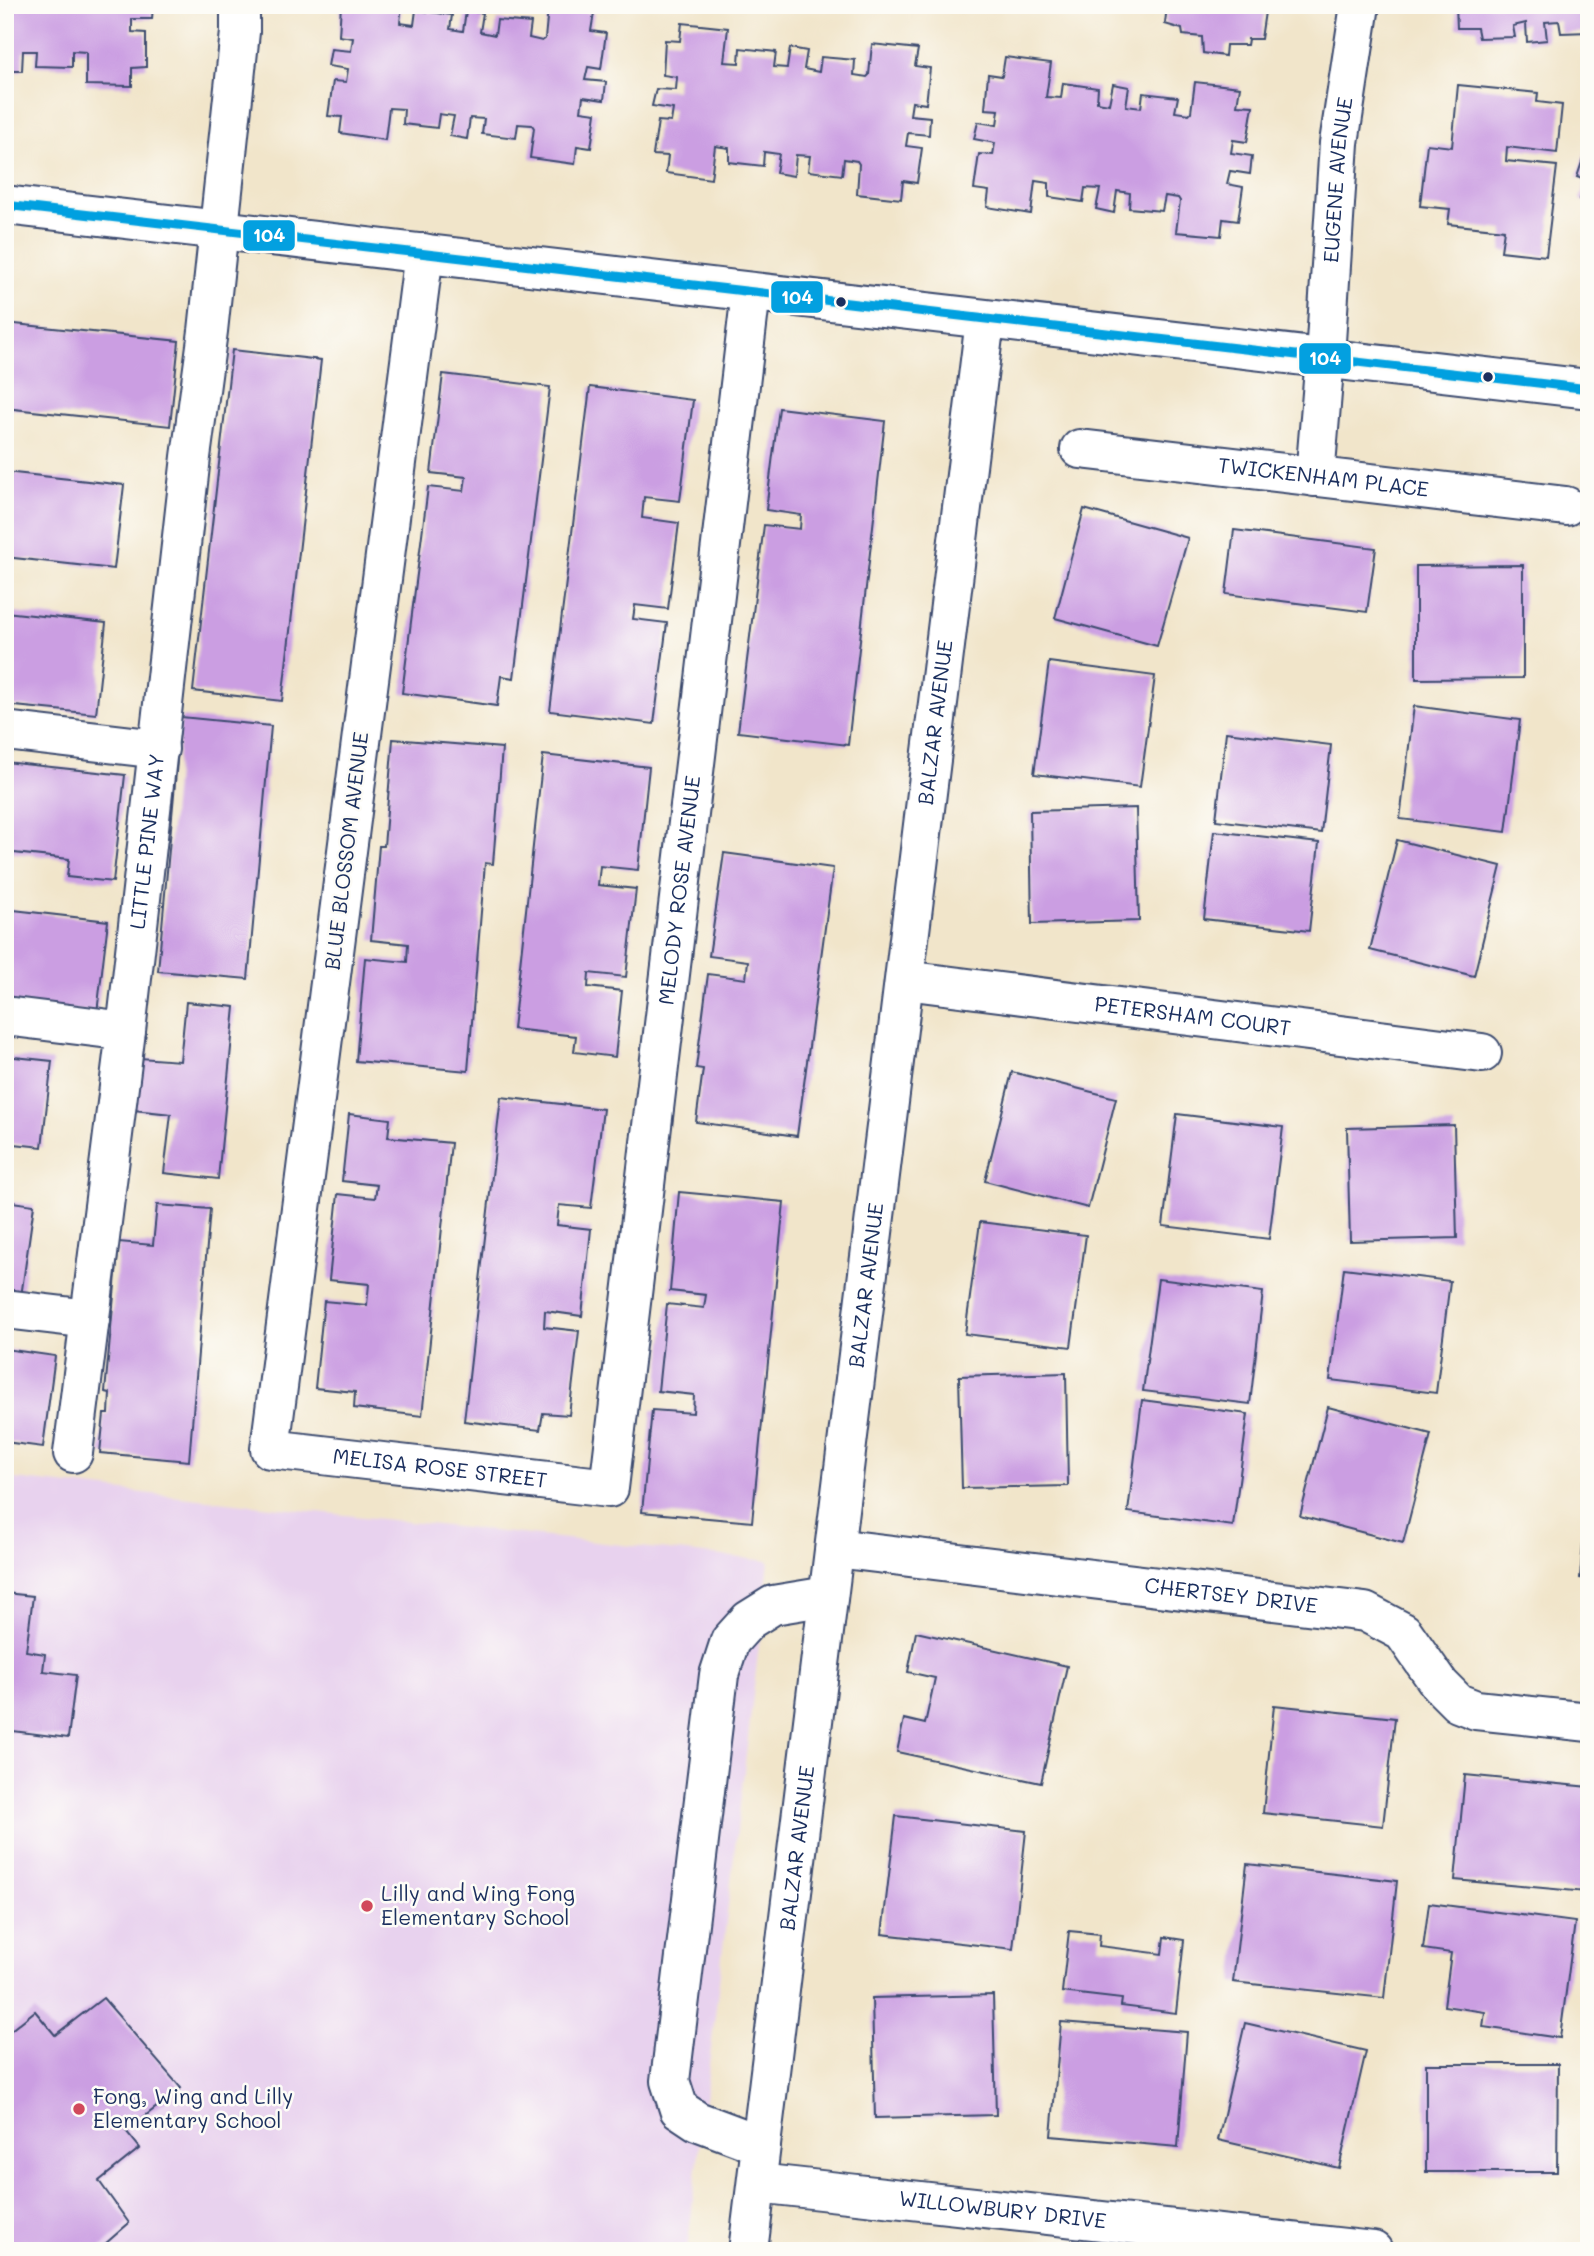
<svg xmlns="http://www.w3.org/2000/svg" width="1594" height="2256" font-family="Mali,sans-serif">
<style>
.built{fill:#e8d2ee}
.building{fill:#cb9ee2}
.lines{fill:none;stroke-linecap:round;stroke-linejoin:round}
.minor-casing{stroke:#3b4a6e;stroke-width:42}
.major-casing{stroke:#3b4a6e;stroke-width:42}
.minor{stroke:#fff;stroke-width:38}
.major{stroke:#fff;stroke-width:38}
.bus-1-casing{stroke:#fdfcf7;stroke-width:14}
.bus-1{stroke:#03a0e0;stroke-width:9}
.bus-dot{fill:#1b2f5e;stroke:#fdfcf7;stroke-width:2.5}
.poi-dot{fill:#d1495b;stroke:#fdfcf7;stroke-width:2.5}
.labels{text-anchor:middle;stroke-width:5;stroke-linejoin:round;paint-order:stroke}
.street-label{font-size:21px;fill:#1b2f5e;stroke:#fdfcf7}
.poi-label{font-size:21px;fill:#1b2f5e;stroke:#fdfcf7;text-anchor:start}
.line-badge{stroke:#fdfcf7;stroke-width:2.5}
.badge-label{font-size:19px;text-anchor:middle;font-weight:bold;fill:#fff}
</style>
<rect width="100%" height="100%" fill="#fdfcf7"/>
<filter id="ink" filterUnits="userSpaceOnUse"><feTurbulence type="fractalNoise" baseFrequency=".0143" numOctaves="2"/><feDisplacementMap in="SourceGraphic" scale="14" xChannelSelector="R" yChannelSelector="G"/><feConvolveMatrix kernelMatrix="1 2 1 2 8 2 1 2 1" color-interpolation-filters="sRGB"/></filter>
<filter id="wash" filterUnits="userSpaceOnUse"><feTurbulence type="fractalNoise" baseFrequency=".00686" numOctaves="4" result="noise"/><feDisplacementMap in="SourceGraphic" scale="28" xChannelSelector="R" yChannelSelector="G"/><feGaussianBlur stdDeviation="1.57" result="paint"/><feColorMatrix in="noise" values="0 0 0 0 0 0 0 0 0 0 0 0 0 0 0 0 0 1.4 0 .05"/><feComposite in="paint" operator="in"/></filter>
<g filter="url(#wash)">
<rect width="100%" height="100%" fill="#f1e5ca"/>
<!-- built -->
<path class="built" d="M5 1478 769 1561 687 2251H5Z"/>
<g id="blocks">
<!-- building -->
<g class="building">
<path d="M5 5H153L152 19H132V32L146 33V67L132 68V86L86 85V52L72 51V67L35 66 36 51H23L22 71H5Z"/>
<path d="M341 5H402L400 23 414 25 416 10 452 15 450 29 463 31 466 11 483 13 480 32 495 35 497 20 531 23 529 38 542 41 545 39 548 8 594 13 591 31 606 33 601 69 588 67 585 80 606 82 604 100 583 97 581 111 596 113 591 148 577 146 575 164 530 158 534 128 532 125 518 124 516 138 482 134 484 119 470 118 467 139 450 136 454 116 439 114 437 128 403 124 404 109 389 108 385 140 340 133 342 117 328 116 333 81 346 82 348 69 328 66 331 49 351 51 353 38 339 36Z"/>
<path d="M1167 5H1266L1261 39H1248L1247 45H1226L1225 56 1203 53 1202 37 1183 35 1182 29 1165 24Z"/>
<path d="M1456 5H1589V32L1561 33 1559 21 1545 22 1547 40 1527 42 1526 23 1513 26 1515 37 1479 38 1477 28H1457Z"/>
<path d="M682 23 728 28 724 62 739 63 740 48 776 52 774 67 787 68 790 48 807 51 804 69 819 72 821 57 855 60 854 75 867 77 869 75 872 44 918 49 915 66 930 68 926 104 912 102 910 115 930 117 929 135 908 133 906 146 922 148 917 183 903 181 901 199 857 194 859 164 857 161 844 159 842 175 808 171 810 156 796 155 794 176 776 173 779 154 764 152 763 166 729 162V148L715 146 711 179 666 173 668 156 653 155 658 121 671 122 673 109 652 106 656 89 676 90 677 77 663 75 665 40 680 41Z"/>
<path d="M1005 57 1051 63 1046 97 1061 98 1063 83 1098 88 1097 102 1109 104 1113 84 1129 87 1126 106 1141 108 1143 93 1178 97 1175 112 1189 114 1191 112 1195 82 1240 87 1237 105 1253 106 1247 142 1233 140 1231 153 1252 156 1250 174 1230 171 1227 184 1243 187 1238 221 1223 219 1221 236 1176 232 1180 201 1178 198 1165 196 1162 211 1129 208 1130 193 1117 191 1114 213 1096 209 1100 189 1085 188 1083 202 1049 197V183L1035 181 1031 214 987 207 989 191 974 189 979 154 993 155 995 143 974 139 978 122 997 125 999 110 985 109 988 74 1002 76Z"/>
<path d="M1458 85 1538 93 1537 102 1562 105 1557 153 1507 147 1506 161 1557 166 1546 256 1501 251 1504 230 1448 224 1450 209 1420 206 1427 144 1452 147Z"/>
<path d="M1588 144H1589V203L1580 200 1586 180 1577 177Z"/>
<path d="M5 323 179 341 170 426 5 408Z"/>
<path d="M232 350 321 360 282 701 193 691Z"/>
<path d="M443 374 550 387 514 678 501 676 497 706 402 693 428 487 464 491 466 477 431 473Z"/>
<path d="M590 387 693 400 680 501 644 497 642 518 679 523 668 609 635 605 633 619 667 623 654 724 550 711Z"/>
<path d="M779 408 885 421 848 745 738 732 764 525 800 529 801 515 766 510Z"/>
<path d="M5 472 124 485 114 569 5 557Z"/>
<path d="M1084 509 1188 538 1157 646 1055 618Z"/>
<path d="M1234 530 1376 548 1367 612 1226 594Z"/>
<path d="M1523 565V678L1416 679V566Z"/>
<path d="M5 612 106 623 96 714 5 705Z"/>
<path d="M1049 662 1155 676 1140 787 1034 774Z"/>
<path d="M1414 706 1520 720 1506 832 1400 819Z"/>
<path d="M181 717 271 726 248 979 158 971Z"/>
<path d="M1226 732 1331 745 1321 833 1216 820Z"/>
<path d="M393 739 502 748 493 864 485 863 468 1071 356 1061 365 958 407 962 408 944 371 940 379 846H384Z"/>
<path d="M543 755 649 767 638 870 600 866 598 885 636 889 626 977 589 973 588 987 622 991 615 1057 574 1052 576 1036 513 1029Z"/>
<path d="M5 762 125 775 113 882 67 877 69 859 5 852Z"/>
<path d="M1136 808 1139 921 1032 924 1030 811Z"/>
<path d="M1214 831 1319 843 1309 931 1204 919Z"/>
<path d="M1397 840 1501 866 1474 976 1370 950Z"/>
<path d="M724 853 833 868 797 1136 696 1122 703 1069 696 1068 708 974 746 979 748 961 709 956Z"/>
<path d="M5 909 108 921 97 1013 5 1002Z"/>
<path d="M186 1002 235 1007 218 1179 164 1173 171 1114 134 1110 140 1058 180 1061Z"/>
<path d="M5 1056 52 1061 42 1147 5 1143Z"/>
<path d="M1012 1072 1116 1098 1088 1208 985 1181Z"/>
<path d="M501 1097 603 1109 591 1208 559 1205 557 1225 591 1229 582 1316 545 1311 544 1327 579 1331 569 1415 543 1413 540 1430 464 1421Z"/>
<path d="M349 1114 390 1119 388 1137 451 1143 422 1416 354 1408 355 1392 315 1388 324 1301 367 1305 369 1284 329 1280 338 1194 375 1198 377 1185 342 1181Z"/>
<path d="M1177 1114 1283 1127 1269 1239 1163 1226Z"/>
<path d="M1454 1125 1457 1238 1350 1241 1347 1128Z"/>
<path d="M679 1192 784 1202 752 1522 642 1512 652 1410 693 1413 694 1395 658 1391 667 1304 704 1308 706 1295 670 1291Z"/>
<path d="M5 1201 34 1205 21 1297 5 1295Z"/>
<path d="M157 1205 210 1209 189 1461 100 1453 104 1414H109L110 1393 105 1392 119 1242 153 1245Z"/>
<path d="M980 1222 1086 1235 1071 1347 965 1334Z"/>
<path d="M1344 1268 1450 1281 1436 1393 1330 1380Z"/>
<path d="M1158 1279 1263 1292 1250 1404 1143 1391Z"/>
<path d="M5 1349 55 1356 43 1447 5 1442Z"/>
<path d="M1066 1373 1068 1486 962 1488 959 1376Z"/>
<path d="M1142 1400 1248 1414 1233 1526 1128 1512Z"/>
<path d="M1328 1407 1431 1434 1403 1543 1300 1516Z"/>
<path d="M1584 1531 1589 1532V1579L1580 1578Z"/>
<path d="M5 1593 33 1596 26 1651 45 1654 43 1671 76 1675 68 1738 5 1730Z"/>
<path d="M916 1632 1067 1666 1041 1783 897 1752 904 1719 925 1724 935 1678 908 1672Z"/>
<path d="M1274 1705 1395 1718 1383 1826 1263 1813Z"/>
<path d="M1465 1775 1589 1787V1862L1586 1892 1455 1880Z"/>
<path d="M896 1816 1026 1831 1013 1949 882 1934Z"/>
<path d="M1247 1864 1397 1881 1384 1998 1233 1982Z"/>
<path d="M1429 1903 1575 1922 1560 2038 1483 2027 1485 2012 1444 2006 1451 1953 1423 1949Z"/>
<path d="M1069 1931 1100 1934 1099 1946 1162 1954 1164 1937 1184 1940 1176 2013 1121 2006 1122 1999 1062 1992Z"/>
<path d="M993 1995 996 2115 875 2118 872 1998Z"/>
<path d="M103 1998 181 2088 126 2131 140 2148 99 2181 129 2223 97 2251H5V2035L35 2011 55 2035Z"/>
<path d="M1061 2022 1187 2032 1178 2147 1051 2136Z"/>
<path d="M1245 2023 1366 2051 1339 2168 1218 2140Z"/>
<path d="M1426 2064H1558L1557 2172H1426Z"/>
</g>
</g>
</g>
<g filter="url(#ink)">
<use href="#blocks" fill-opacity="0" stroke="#3b4a6e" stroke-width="2"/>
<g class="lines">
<!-- minor casing -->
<g class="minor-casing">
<g id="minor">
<path id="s1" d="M424 253 270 1449 609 1488 751 292"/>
<path id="s2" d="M1080 449 1566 506"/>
<path id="s3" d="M1315 477 1325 357 1339 143 1360 5"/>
<path d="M5 731 159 749"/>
<path id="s4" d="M905 980 1482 1053"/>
<path d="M5 1016 126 1031"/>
<path d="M5 1309 90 1319"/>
<path id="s5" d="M73 1453 126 1031 191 457 208 331 240 32V5"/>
<path id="s6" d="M835 1548 1365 1612 1403 1632 1440 1685 1458 1703 1476 1710 1589 1722"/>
<path d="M761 2145 697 2121 679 2109 670 2081 719 1675 730 1641 749 1620 773 1605 828 1596"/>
<path id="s7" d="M757 2183 1373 2251"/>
<path id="s8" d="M748 2251 985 320"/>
</g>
</g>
<!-- major casing -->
<g class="major-casing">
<path id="major" d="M5 205 1589 389"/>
</g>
<!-- minor -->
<use href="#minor" class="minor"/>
<!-- major -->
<use href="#major" class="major"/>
<!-- bus-1 casing -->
<g class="bus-1-casing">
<path id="bus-1" d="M5 205 1589 389"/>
</g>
<!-- bus-1 -->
<use href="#bus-1" class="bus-1"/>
</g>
</g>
<!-- markers -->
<g class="bus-dot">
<circle cx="841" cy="302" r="6"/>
<circle cx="1488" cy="377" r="6"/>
</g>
<g class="poi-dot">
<circle cx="367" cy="1906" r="7"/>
<circle cx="79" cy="2109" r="7"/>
</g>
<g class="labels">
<!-- street labels -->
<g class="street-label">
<text dy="7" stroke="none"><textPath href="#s3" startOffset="298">EUGENE AVENUE</textPath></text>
<text dy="7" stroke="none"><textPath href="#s2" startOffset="245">TWICKENHAM PLACE</textPath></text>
<text dy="7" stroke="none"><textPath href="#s8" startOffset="1540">BALZAR AVENUE</textPath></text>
<text dy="7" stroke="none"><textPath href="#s5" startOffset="616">LITTLE PINE WAY</textPath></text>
<text transform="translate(347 851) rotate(-83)" y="7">BLUE BLOSSOM AVENUE</text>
<text dy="7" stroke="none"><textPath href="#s1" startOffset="2149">MELODY ROSE AVENUE</textPath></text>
<text dy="7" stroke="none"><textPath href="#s4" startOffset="290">PETERSHAM COURT</textPath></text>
<text dy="7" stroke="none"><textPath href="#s8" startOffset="973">BALZAR AVENUE</textPath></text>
<text dy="7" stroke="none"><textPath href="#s1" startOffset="1377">MELISA ROSE STREET</textPath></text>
<text dy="7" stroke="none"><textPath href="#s6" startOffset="399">CHERTSEY DRIVE</textPath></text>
<text dy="7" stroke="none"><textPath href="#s8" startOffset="406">BALZAR AVENUE</textPath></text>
<text dy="7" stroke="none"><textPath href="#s7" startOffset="247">WILLOWBURY DRIVE</textPath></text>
</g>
<!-- poi labels -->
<g class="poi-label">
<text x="381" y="1901">Lilly and Wing Fong<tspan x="381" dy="24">Elementary School</tspan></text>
<text x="93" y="2104">Fong, Wing and Lilly<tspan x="93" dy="24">Elementary School</tspan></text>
</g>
</g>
<g class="line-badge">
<rect x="242" y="219" width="54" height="33" rx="7" fill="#03a0e0"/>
<rect x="770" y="280" width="54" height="34" rx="7" fill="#03a0e0"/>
<rect x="1298" y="342" width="54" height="33" rx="7" fill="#03a0e0"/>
</g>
<g class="badge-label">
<text x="269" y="242">104</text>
<text x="797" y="304">104</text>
<text x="1325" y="365">104</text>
</g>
<!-- margin -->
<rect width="1594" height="2256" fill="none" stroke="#fdfcf7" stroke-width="28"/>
</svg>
